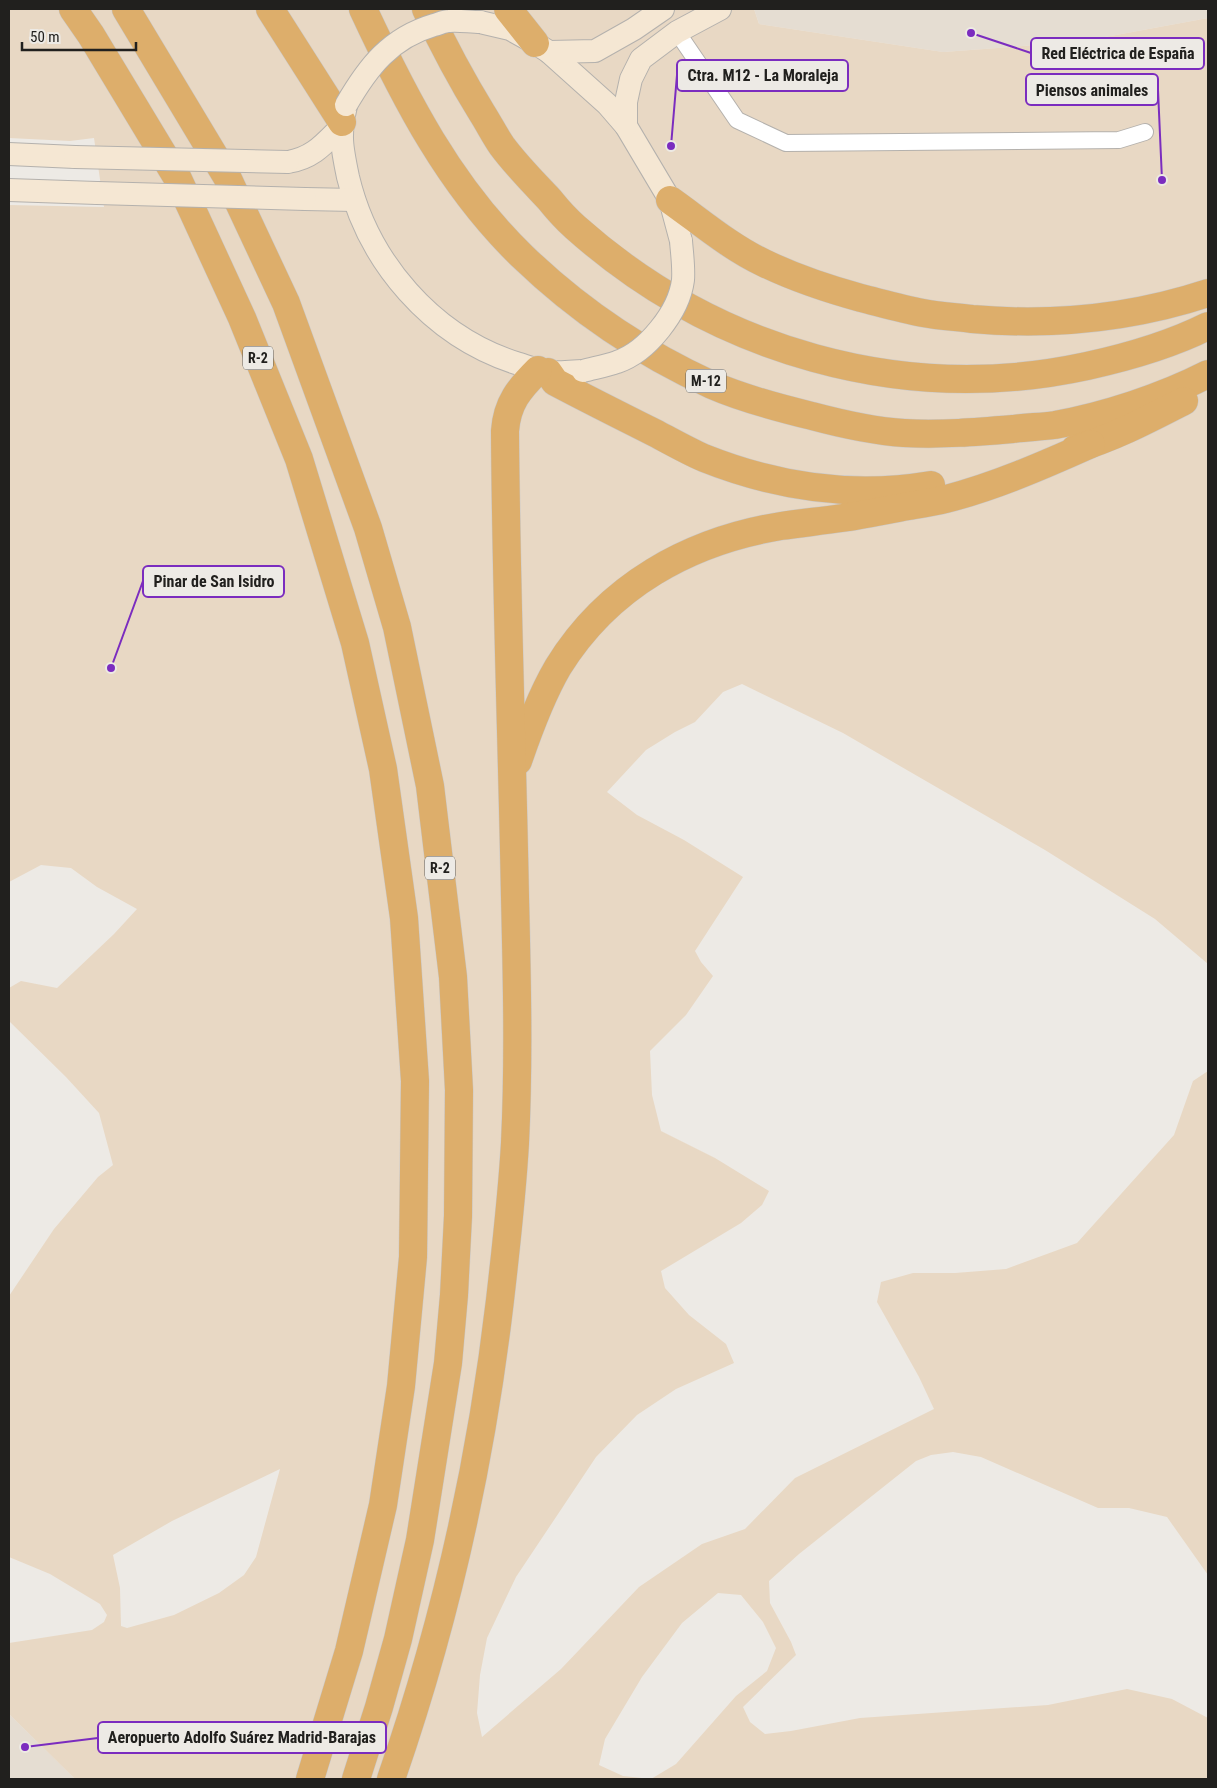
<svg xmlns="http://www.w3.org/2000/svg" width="1217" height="1788" font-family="'Roboto Condensed',sans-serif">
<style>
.built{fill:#e5ddd2}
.green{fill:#e8d8c4;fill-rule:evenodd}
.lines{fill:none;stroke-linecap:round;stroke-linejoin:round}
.street-casing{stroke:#b4b1ad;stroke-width:18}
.secondary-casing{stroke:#b4b1ad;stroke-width:24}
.highway-casing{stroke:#cac9c9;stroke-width:29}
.street{stroke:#fff;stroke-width:16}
.secondary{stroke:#f5e7d3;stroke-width:22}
.highway{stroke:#ddae6b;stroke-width:28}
.secondary-bridge-casing{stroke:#b4b1ad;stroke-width:24;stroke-linecap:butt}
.secondary-bridge{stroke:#f5e7d3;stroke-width:22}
.labels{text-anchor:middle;stroke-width:4;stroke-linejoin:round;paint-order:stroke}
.shield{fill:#edeae5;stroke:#5e5d5a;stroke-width:1}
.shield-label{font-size:14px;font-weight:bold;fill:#21201e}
.leader{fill:none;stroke:#7b2cbf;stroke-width:2}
.callout-dot{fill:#7b2cbf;stroke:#edeae5;stroke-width:2}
.callout{fill:#edeae5;stroke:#7b2cbf;stroke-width:2}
.callout-label{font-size:16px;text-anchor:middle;font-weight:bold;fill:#21201e}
</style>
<rect width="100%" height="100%" fill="#edeae5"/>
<!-- built -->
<g class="built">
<path d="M754 9H1208V18L1078 42 943 52 759 24Z"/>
<path d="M9 1714 75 1779H9Z"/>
</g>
<!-- green -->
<path class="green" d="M9 9H754L759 24 943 52 1078 42 1208 18V964L1155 919 1045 850 843 733 742 684 723 692 695 722 675 732 646 750 607 792 637 815 684 840 743 877 695 951 701 962 713 976 686 1015 650 1051 652 1095 661 1131 715 1158 769 1191 762 1205 741 1223 661 1271 665 1288 689 1315 726 1344 734 1363 676 1389 637 1415 596 1457 516 1577 487 1638 480 1675 477 1713 482 1737 561 1669 639 1587 702 1544 745 1529 795 1478 934 1409 919 1377 877 1302 881 1282 913 1273H955L1006 1269 1077 1243 1174 1135 1193 1081 1208 1071V1575L1167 1517 1129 1508H1098L981 1457 953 1452 931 1455 916 1461 799 1554 769 1581 770 1603 791 1642 796 1655 743 1707 750 1722 765 1734 791 1731 860 1718 1048 1705 1127 1689 1172 1699 1208 1718V1779H75L9 1714V1643L92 1630 104 1622 107 1615 100 1604 50 1574 9 1557V1296L54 1229 98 1177 113 1165 99 1113 66 1077 9 1021V988L21 981 57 988 114 934 137 909 97 887 71 868 41 865 9 882V205L104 207 94 138 70 141 9 138ZM280 1469 256 1557 244 1575 219 1593 174 1615 127 1628 121 1626 120 1588 113 1555 172 1521ZM718 1593 741 1595 763 1622 776 1648 767 1671 736 1696 676 1764 651 1779 623 1776 599 1765 605 1739 642 1677 682 1623Z"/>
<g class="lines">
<!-- street casing -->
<g class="street-casing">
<path id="street" d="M677 32 737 120 786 143 1119 140 1145 132"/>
</g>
<!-- secondary casing -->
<g class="secondary-casing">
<g id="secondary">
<path d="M480 22 510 29 535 43 549 52 607 104 626 126 670 200 681 241"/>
<path d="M549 52 595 51 634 29 663 9"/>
<path d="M346 106C339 135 342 148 348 177 368 262 432 336 516 363 526 366 538 371 549 372 560 373 572 371 583 371"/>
<path d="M626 126V102L631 79 641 59 677 32 720 9"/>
<path d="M9 154 75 157"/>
<path d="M288 162C313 158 324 144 341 127"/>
<path d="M9 190 97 193"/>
<path d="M305 199 354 200"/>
</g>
</g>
<!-- highway casing -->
<g class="highway-casing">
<g id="highway">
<path d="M73 9 91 35 178 179 242 318 299 459 355 643 383 769 404 918 415 1081 413 1257 401 1386 383 1505 349 1651 310 1779"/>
<path d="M126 9 227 177 286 303 368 528 397 627 430 786 453 977 459 1090 458 1216 454 1295 448 1363 420 1540 398 1639 379 1707 356 1779"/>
<path d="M270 9 342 122"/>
<path d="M363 9C405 99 450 187 523 257 579 311 642 353 712 385 744 399 779 408 812 416 842 424 873 431 904 433 941 435 977 432 1013 429 1027 427 1041 427 1055 425 1105 416 1163 397 1208 374"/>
<path d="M426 9C443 45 461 79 482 113 489 124 495 136 502 146 516 165 533 182 549 199 557 209 566 219 575 227 714 351 903 406 1087 366 1128 357 1170 345 1208 326"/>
<path d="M508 9 535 43"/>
<path d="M670 200C701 222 730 247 764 263 795 278 828 289 861 298 881 303 902 309 923 313 939 316 956 317 972 319 1052 326 1132 318 1208 293"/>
<path d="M548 372 555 382C589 400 623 417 657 434 672 442 688 451 704 458 777 487 854 498 931 485"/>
<path d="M1075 449C1113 438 1149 419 1184 401"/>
<path d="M518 761C529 729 541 696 558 667 608 586 689 541 781 526 801 523 822 521 842 518 864 515 886 510 909 506 921 504 934 502 946 499 996 486 1044 465 1091 444"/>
<path d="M391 1779C445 1624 481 1463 500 1300 506 1248 512 1195 515 1143 519 1061 517 979 515 897 512 742 506 586 505 431 507 403 519 389 538 370"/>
</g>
</g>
<!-- street -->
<use href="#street" class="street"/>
<!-- secondary -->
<use href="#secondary" class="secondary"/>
<!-- highway -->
<use href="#highway" class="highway"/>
<!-- secondary-bridge casing -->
<g class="secondary-bridge-casing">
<g id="secondary-bridge">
<path d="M346 105C368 67 390 38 434 25 439 24 444 21 449 21 459 20 470 22 480 22"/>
<path d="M75 157 288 162"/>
<path d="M97 193 305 199"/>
<path d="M583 371C594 368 606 366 617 362 647 352 679 312 683 280 684 267 682 254 681 241"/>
</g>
</g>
<!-- secondary-bridge -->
<use href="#secondary-bridge" class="secondary-bridge"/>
</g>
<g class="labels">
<!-- shield labels -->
<g class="shield">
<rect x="243" y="346.5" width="30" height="23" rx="4"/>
<rect x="686" y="369.5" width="40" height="23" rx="4"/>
<rect x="425" y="856.5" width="30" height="23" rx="4"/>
</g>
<g class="shield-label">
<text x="258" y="363">R-2</text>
<text x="706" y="386">M-12</text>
<text x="440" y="873">R-2</text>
</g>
</g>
<!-- callouts -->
<path class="leader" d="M971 33L1031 53M671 146L677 75M1162 180L1158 90M111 668L143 581M25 1747L98 1738"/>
<g class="callout-dot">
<circle cx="971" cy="33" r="5"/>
<circle cx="671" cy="146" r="5"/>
<circle cx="1162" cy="180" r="5"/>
<circle cx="111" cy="668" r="5"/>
<circle cx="25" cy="1747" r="5"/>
</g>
<g class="callout">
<rect x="1031" y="38" width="173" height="31" rx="5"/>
<rect x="677" y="60" width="171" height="31" rx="5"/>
<rect x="1026" y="74" width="132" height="31" rx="5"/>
<rect x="143" y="566" width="141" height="31" rx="5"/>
<rect x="98" y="1722" width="288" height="31" rx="5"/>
</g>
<g class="callout-label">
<text x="1118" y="59">Red Eléctrica de España</text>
<text x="763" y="81">Ctra. M12 - La Moraleja</text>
<text x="1092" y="96">Piensos animales</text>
<text x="214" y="587">Pinar de San Isidro</text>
<text x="242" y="1743">Aeropuerto Adolfo Suárez Madrid-Barajas</text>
</g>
<!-- border -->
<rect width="1217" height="1788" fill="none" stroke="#21201e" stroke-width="20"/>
<!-- scale -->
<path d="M22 42v8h114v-8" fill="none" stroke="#21201e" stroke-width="2.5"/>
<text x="30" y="42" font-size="15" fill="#21201e" stroke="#edeae5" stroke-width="4" paint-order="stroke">50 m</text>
</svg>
